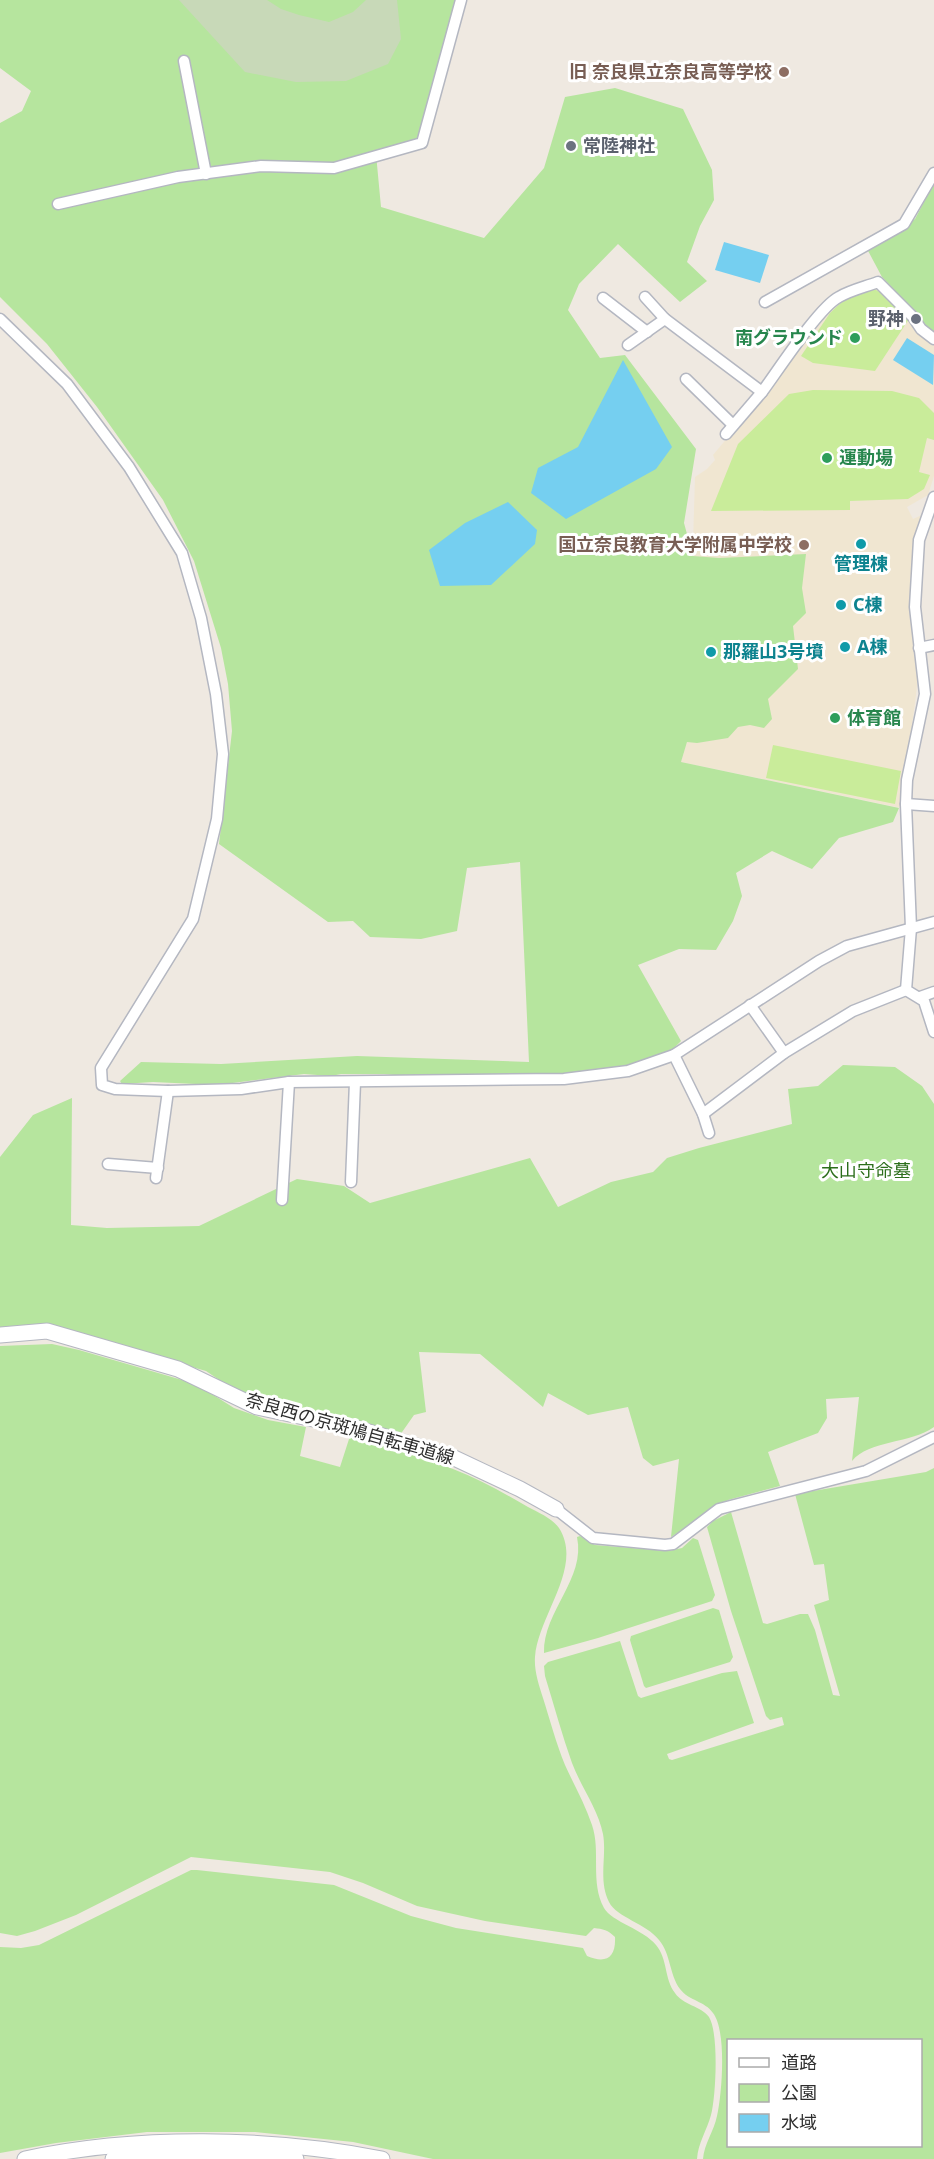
<svg xmlns="http://www.w3.org/2000/svg" width="934" height="2159" font-family="'Noto Sans','Noto Sans JP',sans-serif">
<style>
.education{fill:#f0e6d1}
.green{fill:#b6e59e;fill-rule:evenodd}
.cemetery{fill:#c8d9b8}
.pitch{fill:#c9ec9a}
.water{fill:#75cff0}
.lines{fill:none;stroke-linecap:round;stroke-linejoin:round}
.street-casing{stroke:#b4b7c1;stroke-width:13}
.secondary-casing{stroke:#b4b7c1;stroke-width:17}
.street{stroke:#fff;stroke-width:10}
.secondary{stroke:#fff;stroke-width:15}
.education-dot{fill:#8d6e63;stroke:#fff;stroke-width:2}
.worship-dot{fill:#6b7280;stroke:#fff;stroke-width:2}
.leisure-dot{fill:#2e9e5b;stroke:#fff;stroke-width:2}
.culture-dot{fill:#0f9aa8;stroke:#fff;stroke-width:2}
.labels{text-anchor:middle;stroke-width:6;stroke-linejoin:round;paint-order:stroke}
.education-label{font-size:18px;font-weight:bold;fill:#785e54;stroke:#fff;text-anchor:end}
.worship-label{font-size:18px;font-weight:bold;fill:#5b616d;stroke:#fff;text-anchor:start}
.leisure-label{font-size:18px;font-weight:bold;fill:#27864d;stroke:#fff;text-anchor:start}
.culture-label{font-size:18px;font-weight:bold;fill:#0d838f;stroke:#fff;text-anchor:start}
.park-label{font-size:18px;fill:#2c6e1b;stroke:#fff}
.street-label{font-size:18px;fill:#2e2e2e;stroke:#fff}
</style>
<rect width="100%" height="100%" fill="#efe9e1"/>
<!-- education -->
<path class="education" d="M873 287 887 293 934 343V476L928 495 907 507 913 519 922 515 923 517 915 533 910 611 918 673 916 695 901 808 681 762 687 742 695 477 707 469 715 460 713 455 789 364 821 317 844 297Z"/>
<!-- green -->
<g class="green">
<path d="M0 0H457L421 138 376 154 381 207 484 238 544 168 565 97 615 88 683 109 712 170 714 200 700 226 687 262 707 281 680 302 618 244 579 284 568 310 600 358 625 355 696 449 684 523 693 556 719 558 806 554 802 588 806 613 793 626 798 669 768 699 772 719 764 728 750 725 738 727 728 738 697 743 687 742 681 762 899 808 893 822 839 838 812 869 772 851 736 873 742 896 733 921 716 950 679 949 638 965 681 1041 672 1050 641 1064 587 1073 448 1080 384 1074H341L331 1076 304 1074 217 1085 153 1082 122 1084 120 1081 141 1062 221 1064 357 1056 529 1062 520 862 467 868 457 931 421 939 370 937 353 921 328 922 219 844 232 731 228 684 221 648 194 561 163 500 97 407 47 344 0 297V123L22 111 31 91 0 68Z"/>
<path d="M934 183V335L924 326 920 317 882 277 866 247 915 219Z"/>
<path d="M843 1065 895 1067 922 1086 934 1104V1427C910 1444 869 1440 852 1461L859 1397 826 1399 827 1418 818 1433 768 1452 780 1486 728 1500 671 1537 679 1459 653 1466 643 1458 628 1407 588 1415 548 1393 543 1407 480 1354 419 1352 426 1412 414 1415 400 1435 327 1414 271 1405 246 1398 206 1371 47 1326 0 1330V1157L33 1115 72 1098 71 1225 107 1228 199 1226 297 1179 344 1186 370 1203 530 1158 558 1207 611 1182 653 1172 667 1158 699 1148 792 1124 788 1089 818 1086Z"/>
<path d="M52 1344 79 1350 196 1384 234 1408 268 1420 306 1427 300 1456 340 1467 350 1436C384 1447 419 1456 453 1469 479 1479 504 1493 528 1507 539 1513 552 1518 559 1528 584 1567 538 1615 535 1657 534 1671 539 1685 543 1698 550 1720 556 1743 565 1765 574 1785 585 1804 592 1825 601 1851 590 1882 604 1908 612 1922 643 1929 656 1945 668 1959 664 1979 675 1993 683 2005 701 2006 709 2017 719 2033 716 2096 711 2115 707 2130 698 2143 697 2159H433L353 2142 255 2132H147L56 2143 0 2153V1947L21 1948 39 1945 191 1870H197L334 1885 411 1916 456 1928 583 1948 587 1956C606 1964 616 1958 615 1937 608 1930 603 1929 594 1928L586 1936 485 1921 417 1906 363 1883 330 1872 191 1857 76 1915 35 1931 17 1936 0 1933V1346Z"/>
<path d="M934 1468V2159H703C704 2144 714 2131 717 2116 722 2094 727 2031 713 2013 705 2001 689 2001 680 1989 669 1974 671 1954 659 1940 646 1923 617 1918 609 1902 598 1880 607 1856 603 1834 598 1809 581 1787 572 1763 562 1735 554 1705 545 1676L544 1666 548 1662 620 1641 638 1696 641 1698 722 1673 737 1671 754 1723 667 1754 669 1759 672 1760 784 1725 782 1717 770 1720 766 1716 731 1611 707 1527 713 1521 731 1512 763 1623 767 1624 800 1614H808L815 1630 833 1695 840 1696 814 1605 829 1600 824 1564 814 1565 795 1494 926 1472ZM728 2040H920V2146H728Z"/>
<path d="M580 1536 595 1545 668 1551 682 1548 693 1538 698 1540 715 1595 712 1601 598 1638 544 1653C543 1611 586 1579 577 1537Z"/>
<path d="M713 1608 719 1610 733 1657 730 1662 646 1688 644 1686 630 1640 631 1636Z"/>
</g>
<!-- cemetery -->
<path class="cemetery" d="M179 0H267L281 9 299 15 329 22 353 12 366 0H397L401 39 388 64 346 81 296 82 245 72Z"/>
<!-- pitch -->
<g class="pitch">
<path d="M874 289 890 297 909 319 875 371 813 363 801 356 830 313 848 296Z"/>
<path d="M813 390 892 391 919 398 934 413V440L927 438 919 472 930 475 924 489 908 499 850 501V510L711 511 738 444 789 394Z"/>
<path d="M773 745 901 771 895 804 766 778Z"/>
</g>
<!-- water -->
<g class="water">
<path d="M724 242 769 255 760 283 715 270Z"/>
<path d="M907 338 934 355 933 385 893 360Z"/>
<path d="M623 360 672 447 656 469 566 519 531 493 538 468 578 447Z"/>
<path d="M508 502 537 530 535 544 491 585 440 586 429 550 465 523Z"/>
</g>
<g class="lines">
<!-- street casing -->
<g class="street-casing">
<g id="street">
<path d="M184 61 206 174"/>
<path d="M58 204 178 177 261 166 334 168 422 143 461 0"/>
<path d="M645 297 665 319 762 392C777 372 819 307 839 297 851 290 865 287 878 282L913 317 921 329 934 339"/>
<path d="M603 298 647 332"/>
<path d="M765 302 904 224 934 173"/>
<path d="M0 319 67 384 129 467 182 553 201 618 216 694 223 754 217 819 193 919 101 1068 102 1085 115 1089 168 1091 241 1089 289 1082 564 1079 628 1071 674 1055 819 961 847 946 934 922"/>
<path d="M628 345 665 319"/>
<path d="M686 379 733 425"/>
<path d="M726 434 762 392"/>
<path d="M934 497 919 540 915 607 925 694 907 780 906 804 911 928 906 990 924 1001 934 1032"/>
<path d="M919 648 934 645"/>
<path d="M906 804 934 806"/>
<path d="M920 997 934 992"/>
<path d="M750 1005 784 1053"/>
<path d="M674 1055 703 1114 709 1133"/>
<path d="M703 1114 784 1053 853 1011 906 990"/>
<path d="M108 1164 158 1168"/>
<path d="M156 1178 168 1091"/>
<path d="M351 1182 355 1082"/>
<path d="M282 1200 289 1082"/>
<path d="M556 1509 593 1538 665 1545 673 1544 719 1509 866 1471 934 1437"/>
</g>
</g>
<!-- secondary casing -->
<g class="secondary-casing">
<g id="secondary">
<path d="M0 1335 47 1331 178 1369 257 1407 355 1428 450 1456 520 1489 556 1509"/>
<path d="M25 2159C137 2135 270 2137 382 2159"/>
<path d="M113 2159 188 2154 296 2159"/>
</g>
</g>
<!-- street -->
<use href="#street" class="street"/>
<!-- secondary -->
<use href="#secondary" class="secondary"/>
</g>
<!-- markers -->
<g class="education-dot">
<circle cx="784" cy="72" r="6"/>
<circle cx="804" cy="545" r="6"/>
</g>
<g class="worship-dot">
<circle cx="571" cy="146" r="6"/>
<circle cx="916" cy="319" r="6"/>
</g>
<g class="leisure-dot">
<circle cx="855" cy="338" r="6"/>
<circle cx="827" cy="458" r="6"/>
<circle cx="835" cy="718" r="6"/>
</g>
<g class="culture-dot">
<circle cx="861" cy="544" r="6"/>
<circle cx="841" cy="605" r="6"/>
<circle cx="845" cy="647" r="6"/>
<circle cx="711" cy="652" r="6"/>
</g>
<g class="labels">
<!-- education labels -->
<g class="education-label">
<text x="772" y="78">旧 奈良県立奈良高等学校</text>
<text x="792" y="551">国立奈良教育大学附属中学校</text>
</g>
<!-- worship labels -->
<g class="worship-label">
<text x="583" y="152">常陸神社</text>
<text x="904" y="325" text-anchor="end">野神</text>
</g>
<!-- leisure labels -->
<g class="leisure-label">
<text x="843" y="344" text-anchor="end">南グラウンド</text>
<text x="839" y="464">運動場</text>
<text x="847" y="724">体育館</text>
</g>
<!-- culture labels -->
<g class="culture-label">
<text x="861" y="570" text-anchor="middle">管理棟</text>
<text x="853" y="611">C棟</text>
<text x="857" y="653">A棟</text>
<text x="723" y="658">那羅山3号墳</text>
</g>
<!-- park labels -->
<g class="park-label">
<text x="866" y="1177">大山守命墓</text>
</g>
<!-- street labels -->
<g class="street-label">
<text transform="translate(350 1429) rotate(16)" y="6">奈良西の京斑鳩自転車道線</text>
</g>
</g>
<!-- legend -->
<rect x="727" y="2039" width="195" height="108" fill="#ffffff" stroke="#ababab" stroke-width="1.5"/>
<rect x="739" y="2058" width="30" height="9" fill="#ffffff" stroke="#ababab" stroke-width="1.5"/>
<text x="781" y="2069" font-size="18" fill="#2e2e2e">道路</text>
<rect x="739" y="2084" width="30" height="18" fill="#b6e59e" stroke="#ababab" stroke-width="1.5"/>
<text x="781" y="2099" font-size="18" fill="#2e2e2e">公園</text>
<rect x="739" y="2114" width="30" height="18" fill="#75cff0" stroke="#ababab" stroke-width="1.5"/>
<text x="781" y="2129" font-size="18" fill="#2e2e2e">水域</text>
</svg>
